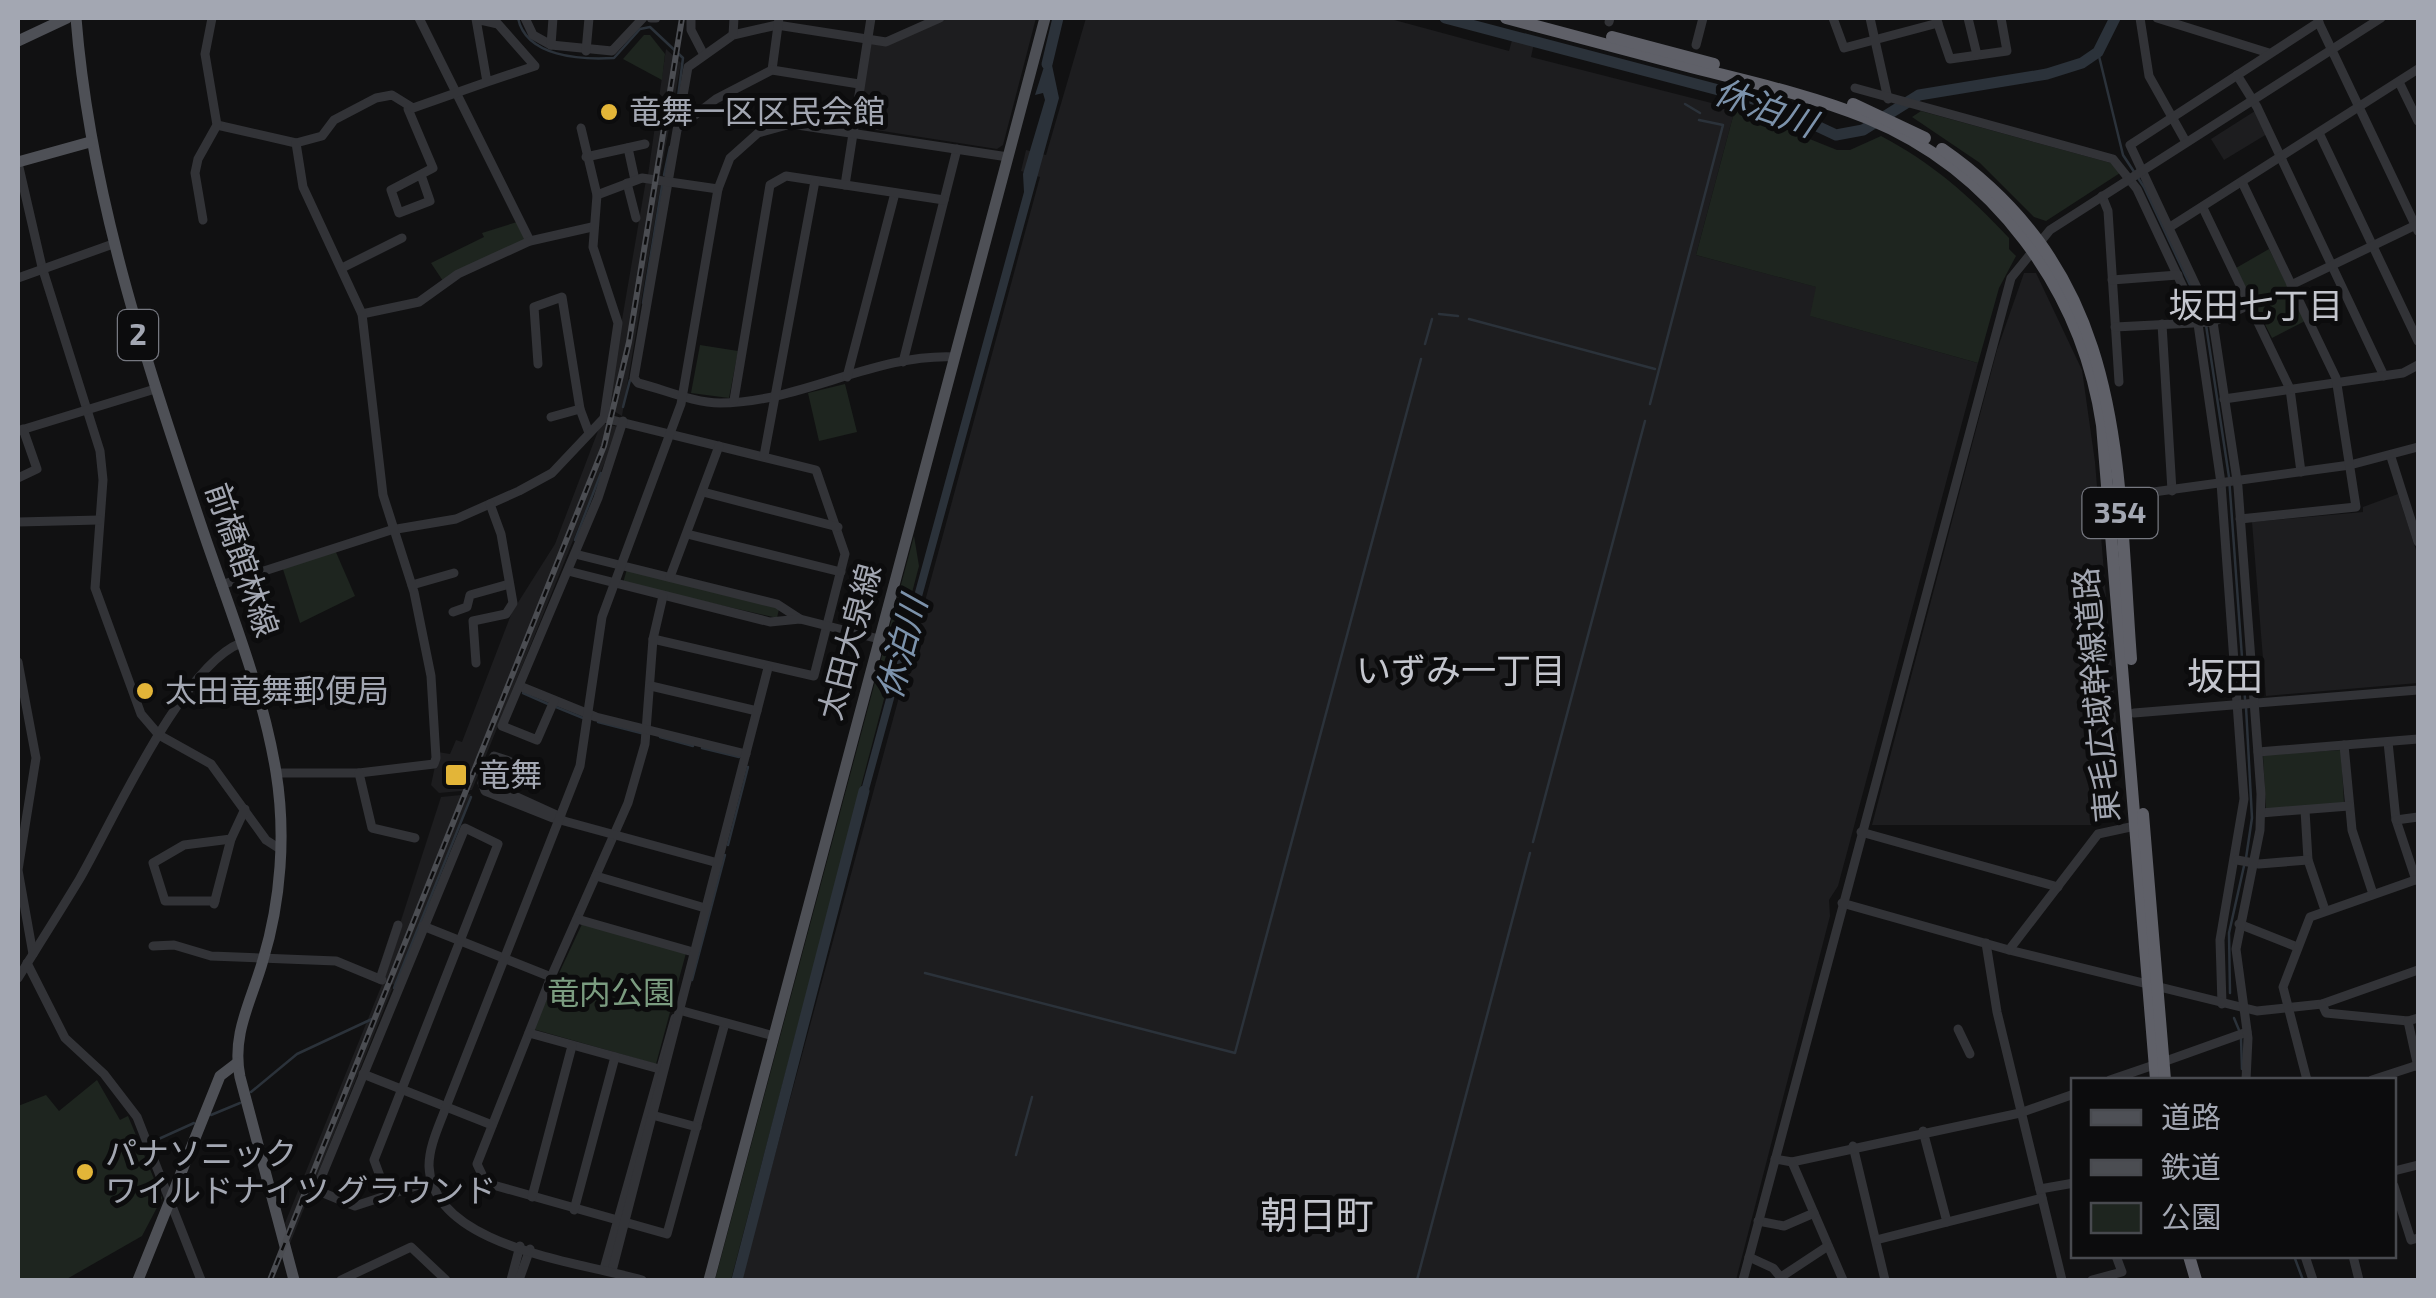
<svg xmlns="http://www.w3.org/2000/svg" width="2436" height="1298" font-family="'Exo 2','Noto Sans JP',sans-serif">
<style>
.built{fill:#1d1d1f}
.green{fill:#1e251f}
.water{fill:#2b323a}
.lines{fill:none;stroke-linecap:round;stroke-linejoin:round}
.stream{stroke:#2b323a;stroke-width:2.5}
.river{stroke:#2b323a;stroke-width:11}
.minor{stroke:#323337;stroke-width:9}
.major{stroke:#4e5056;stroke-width:11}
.highway{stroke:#5f6068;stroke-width:12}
.rail-casing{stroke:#4b4d52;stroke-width:6}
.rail{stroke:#0c0c0d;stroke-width:2.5;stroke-dasharray:8;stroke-linecap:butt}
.poi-dot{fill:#e3b538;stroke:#0c0c0d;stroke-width:4}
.labels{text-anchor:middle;stroke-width:10;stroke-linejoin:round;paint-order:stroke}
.shield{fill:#0c0c0d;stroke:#767880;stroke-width:2.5}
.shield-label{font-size:30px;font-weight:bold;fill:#a3a7b2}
.poi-label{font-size:32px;fill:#a3a7b2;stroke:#0c0c0d;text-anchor:start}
.street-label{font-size:32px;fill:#a3a7b2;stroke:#0c0c0d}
.park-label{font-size:32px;fill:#7b9c80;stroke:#0c0c0d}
.water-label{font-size:35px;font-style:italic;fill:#7c92ab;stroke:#0c0c0d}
.neighbourhood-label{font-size:35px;fill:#c4c6ce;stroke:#0c0c0d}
.quarter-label{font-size:38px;fill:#c4c6ce;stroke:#0c0c0d}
</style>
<rect width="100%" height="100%" fill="#111112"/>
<!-- built -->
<g class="built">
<path d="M946 18H1036L1003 145 997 149 857 127 869 44H888Z"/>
<path d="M1086 18H1387L1509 51 1514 33 1535 39 1531 57 1735 109 1696 255 1817 287 1811 316 1978 363 1838 886 1829 900 1830 916 1736 1280H741L1040 177 1021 171 1026 150 1046 155Z"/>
<path d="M666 49 681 63 660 177 648 175Z"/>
<path d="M2255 111 2267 134 2224 160 2211 139Z"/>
<path d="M646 180 661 184 622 416 607 407Z"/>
<path d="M2024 273H2036L2082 370 2095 462 2119 757 2100 825H1872L1997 350Z"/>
<path d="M601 423 619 427 472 790 439 793 431 785 438 752 450 754 456 740 462 742 512 612 555 544Z"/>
<path d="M2398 494 2418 556V683L2266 696 2252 522 2363 512V507Z"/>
<path d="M471 794 419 928 395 985 391 984 382 979 441 797Z"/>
<path d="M383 982 392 989 289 1246 285 1223Z"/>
</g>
<!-- green -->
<g class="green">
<path d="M644 35H650L665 54 662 80 623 59Z"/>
<path d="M1735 109 1837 150H1850L1881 136C1931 162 1970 196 2009 238V249L2016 256 1999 288 1978 363 1810 316 1816 287 1696 255Z"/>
<path d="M1921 111 2111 163 2120 173 2046 221 2034 217 1980 163 1912 117Z"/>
<path d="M517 222 527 239 443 281 431 263 484 237 482 233Z"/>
<path d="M2269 249 2305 321 2272 338 2236 268Z"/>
<path d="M700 345 738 351 729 398 691 393Z"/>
<path d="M845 384 857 432 819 441 808 393Z"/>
<path d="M914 536 919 566 731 1280H715Z"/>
<path d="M335 550 355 596 300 623 282 566Z"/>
<path d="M627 569 773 605 779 609 777 618 623 583Z"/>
<path d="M2341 750 2344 803 2266 810 2263 755Z"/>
<path d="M582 924 686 953 656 1064 533 1029Z"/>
<path d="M97 1080 120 1120 128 1116 162 1198 142 1236 65 1280H18V1106L46 1095 59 1111Z"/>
</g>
<!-- water -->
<path class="water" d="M1049 51 1059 98 864 808 857 805 1024 192 1023 174 1045 100 1043 93 1035 95Z"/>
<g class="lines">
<!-- stream -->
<g class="stream">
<path d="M518 18C526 57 581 60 614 58L640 29 650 27 683 58 677 105"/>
<path d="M2098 52 2123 155 2144 187 2205 317"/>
<path d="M1685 104 1700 113"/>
<path d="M664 175 670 147"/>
<path d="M643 303 662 186"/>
<path d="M1439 314 1458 316"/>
<path d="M1469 319 1655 369"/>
<path d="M2206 325 2229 477 2245 699"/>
<path d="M1425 344 1432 319"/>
<path d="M1650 404 1723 125 1699 120"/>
<path d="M623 407 630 380"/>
<path d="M575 540 601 473"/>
<path d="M523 693 548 704"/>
<path d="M556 707 583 718"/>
<path d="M598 722 641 733"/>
<path d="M660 737 693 746"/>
<path d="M702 748 739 757"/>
<path d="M1533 842 1645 421"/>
<path d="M728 845 748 767"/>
<path d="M2246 858 2252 818 2246 707"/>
<path d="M925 973 1235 1053 1421 359"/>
<path d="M692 980 725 855"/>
<path d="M394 988 471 797"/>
<path d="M2230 993 2229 933 2244 866"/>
<path d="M2234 1018 2239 1030"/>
<path d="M2241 1038 2242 1069"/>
<path d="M251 1092 297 1054 372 1019"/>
<path d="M211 1115 240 1103"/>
<path d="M152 1142 194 1123"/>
<path d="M1016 1155 1032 1097"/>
<path d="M2294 1256 2303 1280"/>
<path d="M1417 1280 1530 853"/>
</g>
<!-- river -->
<g class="river">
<path d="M1445 18 1768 103 1836 135 1863 130 1919 95 2047 74 2082 63 2098 52 2115 18"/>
<path d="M1047 64 1058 18"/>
<path d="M737 1280 864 791"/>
</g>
<!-- minor -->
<g class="minor">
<path d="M419 18 530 241"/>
<path d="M525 18 533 35 551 45"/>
<path d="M553 18 551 45 612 51 643 18"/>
<path d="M651 18H656"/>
<path d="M691 18V30L704 55"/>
<path d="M940 18 886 42 777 25 733 35 688 67 634 378 638 383C663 389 694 403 720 403 800 403 875 353 955 357"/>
<path d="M1833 18 1844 48 1938 23"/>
<path d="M1870 18 1888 99"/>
<path d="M1936 18 1950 59 2007 51 2001 18"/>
<path d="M1968 18 1977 55"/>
<path d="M2140 18 2149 76 2186 142"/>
<path d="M2157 18 2269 53"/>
<path d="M2318 21 2418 231"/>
<path d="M1609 22 1610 18"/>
<path d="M733 35 734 18"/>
<path d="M1696 45 1703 18"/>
<path d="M586 51 589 18"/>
<path d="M772 70 779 18"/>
<path d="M2237 75 2257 107 2384 376"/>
<path d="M2399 82 2418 121"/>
<path d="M1855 88 2113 159 2137 189 2197 317 2221 483 2244 799 2220 940 2222 1004"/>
<path d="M408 109 433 168 391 190 399 213 430 201 421 175"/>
<path d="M217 125 296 143 322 136 334 120 376 98 392 95 413 108 487 82 476 19 498 24 535 66 487 82"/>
<path d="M678 128 716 99 772 70 859 84"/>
<path d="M2319 133 2418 341"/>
<path d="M628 148 635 180"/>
<path d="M586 157 645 144"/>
<path d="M18 163 42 267 100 451 103 480 95 588 141 714 159 735 211 764 266 840 280 849"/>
<path d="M627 183 636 218"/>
<path d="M845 185 871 18"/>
<path d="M597 195 642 178 718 189"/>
<path d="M2102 196 2108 211 2119 382"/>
<path d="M2203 208 2290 389 2301 472"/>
<path d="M203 220 195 173 198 159 217 125 205 54 212 18"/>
<path d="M2170 227 2418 69"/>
<path d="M344 267 402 238"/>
<path d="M18 278 113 244"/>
<path d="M2112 280 2178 275"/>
<path d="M2291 285 2418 224"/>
<path d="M362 314 419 302 458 274 530 241 592 227"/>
<path d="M2162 324 2172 491"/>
<path d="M2115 327 2213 322 2249 305"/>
<path d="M903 362 957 149"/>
<path d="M538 364 534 307 562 297 580 409 589 433"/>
<path d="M847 377 895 193"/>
<path d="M2224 399 2403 373 2418 365"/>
<path d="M734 400 770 185 786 176 944 200"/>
<path d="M551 417 580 409"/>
<path d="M604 418 816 470 845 554 814 676 653 639"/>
<path d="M18 431 155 389"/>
<path d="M764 456 815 181"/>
<path d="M2391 457 2418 542"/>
<path d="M18 478 37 469 23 429"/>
<path d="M703 492 838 527"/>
<path d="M2117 497 2350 465 2418 447"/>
<path d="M2240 519 2356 507 2336 378 2242 182"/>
<path d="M18 522 99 520"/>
<path d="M687 534 841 572"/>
<path d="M575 554 777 604 800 619"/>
<path d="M568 571 770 622 800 619 879 639"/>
<path d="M670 577 719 446"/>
<path d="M221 585 391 530 456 519 519 491 552 473 604 418 618 323 593 247 597 195 581 128"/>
<path d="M412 585 454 573"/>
<path d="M663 596 653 639 645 744 628 803 551 977 477 1164 486 1183 667 1234 725 1023"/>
<path d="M453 612 467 607 470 595 509 584"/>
<path d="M18 662 36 758 18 870 33 954"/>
<path d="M476 663 473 621 506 614 513 603 501 534 490 504"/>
<path d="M651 686 757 711"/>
<path d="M522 687 596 717 746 754"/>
<path d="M554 701 537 740 502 726 598 498 623 421"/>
<path d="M2134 713 2418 690"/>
<path d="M2388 742 2396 820 2416 880"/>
<path d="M2344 745 2352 830 2373 894"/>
<path d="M2258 752 2418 739"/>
<path d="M276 773H359L434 764 436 758 431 676 414 592 383 495 362 314 303 187 296 143"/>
<path d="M359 773 372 828 415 838"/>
<path d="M2305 810 2308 860 2325 910"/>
<path d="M2261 813 2349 806"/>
<path d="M561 817 504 791 509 761 494 756 482 783 485 791 553 818 718 863"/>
<path d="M2396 820 2418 817"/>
<path d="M1861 832 2058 887"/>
<path d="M2237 860 2259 864 2308 860"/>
<path d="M596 876 705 908"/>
<path d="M215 901H165L153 863 184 845 231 839"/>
<path d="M1842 903 2009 950 2257 1011 2322 1004 2418 970"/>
<path d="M214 904 231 839 245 809"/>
<path d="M577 919 693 952"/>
<path d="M2239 924 2297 947"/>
<path d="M423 926 551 977"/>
<path d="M1986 943 1997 1012 2062 1280"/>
<path d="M153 946 174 945 211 956 336 961 382 980"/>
<path d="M2009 950 2098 834 2135 826"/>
<path d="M27 963 65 1038 104 1074 137 1117 201 1280"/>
<path d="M18 978C38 946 59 913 79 880 112 823 182 665 241 643"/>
<path d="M380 979 398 925"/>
<path d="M2322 1004 2326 1013 2408 1021 2418 1018"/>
<path d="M679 1010 774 1036"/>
<path d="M2408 1021 2418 1067"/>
<path d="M1958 1029 1970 1054"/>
<path d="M529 1033 663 1070"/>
<path d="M2163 1062 2247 1032"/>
<path d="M363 1074 492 1125"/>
<path d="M2110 1080 2154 1065"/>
<path d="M2246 1080 2248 1038 2236 949 2260 830 2261 794 2238 487 2213 322 2130 145 2319 22"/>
<path d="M2307 1080 2283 987 2310 917 2418 879"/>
<path d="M2372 1080 2418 1065"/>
<path d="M652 1115 697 1127"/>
<path d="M1923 1131 1947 1222"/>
<path d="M1853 1146 1885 1280"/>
<path d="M1775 1159 1792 1162 2020 1113 2074 1094"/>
<path d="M1792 1162 1843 1280"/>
<path d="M2394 1171 2418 1165"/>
<path d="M2394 1186 2411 1240 2418 1238"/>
<path d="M2040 1189 2074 1183"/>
<path d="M387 1195 374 1160 498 844 465 828 316 1190 355 1206 431 1181"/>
<path d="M532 1197 572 1046"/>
<path d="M574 1210 615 1057"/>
<path d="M1758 1221 1784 1226 1814 1213"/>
<path d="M1876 1240 2042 1198"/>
<path d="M2305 1256 2313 1280"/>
<path d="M2353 1256 2359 1280"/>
<path d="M1749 1257 1773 1268 1783 1280"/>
<path d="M604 1269 675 1018"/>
<path d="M612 1271 768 668"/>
<path d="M1781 1277 1828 1246"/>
<path d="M341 1280 411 1247 446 1280"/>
<path d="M511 1280 520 1246"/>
<path d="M519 1280 530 1249"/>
<path d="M642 1280C580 1262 432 1247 429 1166 429 1146 439 1126 446 1107L580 766 602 617 681 404 718 189 730 158 758 133 791 124 1008 157"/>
<path d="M1743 1280 2011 278 2050 230 2381 18"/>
<path d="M2092 1280 2122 1272 2116 1256"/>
</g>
<!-- major -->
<g class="major">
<path d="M76 18C90 194 145 358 201 525 228 606 262 687 276 772 286 833 281 901 263 960 252 1000 231 1034 240 1077L294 1280"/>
<path d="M18 41 67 18"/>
<path d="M18 162 90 142"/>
<path d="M138 1280 220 1076 237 1063"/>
<path d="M709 1280 1045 18"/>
</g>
<!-- highway -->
<g class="highway">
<path d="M1506 18C1568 34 1629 51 1691 67 1750 82 1810 95 1867 118 1994 170 2082 290 2102 425L2156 1080"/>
<path d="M1612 37 1714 64"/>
<path d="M1853 104 1925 138"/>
<path d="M1942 149C2128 278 2116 457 2131 659"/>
<path d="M2143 814 2165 1080"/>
<path d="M2189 1256 2196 1280"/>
</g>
<!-- rail casing -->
<g class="rail-casing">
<path id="rail" d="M270 1280 604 446 629 342 682 18"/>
</g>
<!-- rail -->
<use href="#rail" class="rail"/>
</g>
<!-- markers -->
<g class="poi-dot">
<circle cx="609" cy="112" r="10"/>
<circle cx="145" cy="691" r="10"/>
<rect x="444" y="763" width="24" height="24" rx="5"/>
<circle cx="85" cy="1172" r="10"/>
</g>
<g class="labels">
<!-- shield labels -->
<g class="shield">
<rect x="118" y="310" width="40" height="50" rx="8"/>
<rect x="2082.5" y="488" width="75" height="50" rx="8"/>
</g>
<g class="shield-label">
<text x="138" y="345">2</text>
<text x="2120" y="523">354</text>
</g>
<!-- poi labels -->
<g class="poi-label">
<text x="629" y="123">竜舞一区区民会館</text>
<text x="165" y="702">太田竜舞郵便局</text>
<text x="478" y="786">竜舞</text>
<text x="105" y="1165">パナソニック<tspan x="105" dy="37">ワイルドナイツ グラウンド</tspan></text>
</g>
<!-- street labels -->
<g class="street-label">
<text transform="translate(242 560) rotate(71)" y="11">前橋館林線</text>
<text transform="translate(850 642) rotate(-75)" y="11">太田大泉線</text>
<text transform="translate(2097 695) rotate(-95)" y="11">東毛広域幹線道路</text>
</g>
<!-- park labels -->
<g class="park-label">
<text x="611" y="1004">竜内公園</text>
</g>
<!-- water labels -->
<g class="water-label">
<text transform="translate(1765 108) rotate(20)" y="12">休泊川</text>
<text transform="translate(902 648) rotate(-75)" y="12">休泊川</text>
</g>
<!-- neighbourhood labels -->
<g class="neighbourhood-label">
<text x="2256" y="318">坂田七丁目</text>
<text x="1461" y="683">いずみ一丁目</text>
</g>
<!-- quarter labels -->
<g class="quarter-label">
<text x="2225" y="690">坂田</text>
<text x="1317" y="1229">朝日町</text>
</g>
</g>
<!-- border -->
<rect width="2436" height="1298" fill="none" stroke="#a3a7b2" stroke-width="40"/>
<!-- legend -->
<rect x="2071" y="1078" width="325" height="180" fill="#0c0c0d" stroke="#484a4f" stroke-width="2.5"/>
<rect x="2091" y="1110" width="50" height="15" fill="#4e5056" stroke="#484a4f" stroke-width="2.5"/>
<text x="2161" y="1128" font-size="30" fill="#a3a7b2">道路</text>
<rect x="2091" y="1160" width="50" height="15" fill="#4b4d52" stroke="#484a4f" stroke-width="2.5"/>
<text x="2161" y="1178" font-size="30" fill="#a3a7b2">鉄道</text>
<rect x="2091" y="1203" width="50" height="30" fill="#1e251f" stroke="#484a4f" stroke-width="2.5"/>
<text x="2161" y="1228" font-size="30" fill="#a3a7b2">公園</text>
</svg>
